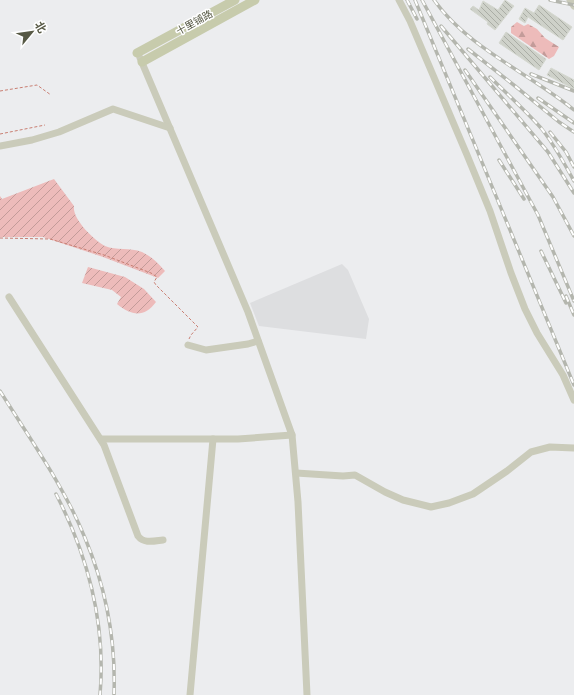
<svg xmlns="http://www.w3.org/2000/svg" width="574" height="695" font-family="'DM Sans','Noto Sans SC',sans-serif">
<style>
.education{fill:#dddee0}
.forest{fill:url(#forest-firs)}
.garden{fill:url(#garden-furrows)}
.building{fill:url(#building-back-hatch);stroke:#d5d8d0}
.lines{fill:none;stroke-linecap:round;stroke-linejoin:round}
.path{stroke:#c97f73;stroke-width:1;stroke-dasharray:3 2;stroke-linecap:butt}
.minor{stroke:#cacbba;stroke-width:7}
.major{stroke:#c7cbac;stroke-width:9}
.rail-casing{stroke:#b4b6ae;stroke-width:3.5}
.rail{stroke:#fff;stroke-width:2;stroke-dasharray:6;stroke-linecap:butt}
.labels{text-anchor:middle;stroke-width:3;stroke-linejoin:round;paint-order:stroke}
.street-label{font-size:10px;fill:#575945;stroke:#fff}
</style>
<defs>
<pattern id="forest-firs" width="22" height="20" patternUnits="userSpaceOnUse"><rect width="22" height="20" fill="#edbbba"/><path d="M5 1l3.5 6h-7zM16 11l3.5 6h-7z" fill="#c39b99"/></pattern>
<pattern id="garden-furrows" width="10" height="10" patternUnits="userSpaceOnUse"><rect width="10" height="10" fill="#edbbba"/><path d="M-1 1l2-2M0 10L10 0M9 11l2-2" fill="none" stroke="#c39b99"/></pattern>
<pattern id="building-back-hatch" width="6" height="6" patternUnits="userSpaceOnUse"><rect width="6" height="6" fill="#ced1c9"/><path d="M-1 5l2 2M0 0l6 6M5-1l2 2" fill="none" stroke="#aaada5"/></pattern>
</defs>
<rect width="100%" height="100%" fill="#ecedef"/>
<!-- education -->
<path class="education" d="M342 264 348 270 369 319 366 339 259 326 250 303Z"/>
<!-- forest -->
<path class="forest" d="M517 22 524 26 528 24 537 29 545 38 559 47 554 56 549 59 511 33V27Z"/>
<!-- garden -->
<g class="garden">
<path d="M54 179 74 206C72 219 94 240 105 246 116 251 130 247 142 252 152 257 158 263 165 271L158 278 103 257 43 237H0V196L2 199Z"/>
<path d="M88 267 125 277 144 289 156 302C144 318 132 316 117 304L121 297 112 290 82 283Z"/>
</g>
<!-- building -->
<g class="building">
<path d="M505 0 514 6 495 30 487 24 488 22 470 9 473 6 479 10 483 1 498 10Z"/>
<path d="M539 5 572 27 563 40 528 17 525 23 519 19 525 8 534 13Z"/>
<path d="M506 32 546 59 539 70 499 43Z"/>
<path d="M551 68 574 80V89L547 75Z"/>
</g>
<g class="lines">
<!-- path -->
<g class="path">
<path d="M0 91 37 85 51 95"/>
<path d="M0 134 45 125"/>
<path d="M0 238 50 239 104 255 151 273 157 277 154 282 156 285 198 327 191 335 189 339"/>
</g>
<!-- minor -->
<g class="minor">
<path d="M399 0 410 21 467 155 490 211 511 273 525 309 537 333 563 375 574 400"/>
<path d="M570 0 574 6"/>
<path d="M140 58 248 312 292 435 298 502 307 695"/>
<path d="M0 146 32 140 59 132 113 109 170 128"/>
<path d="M9 297 104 445 138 536C144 544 154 541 163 540"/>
<path d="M188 345 206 350 248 344 258 341"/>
<path d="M101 439H238L292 435"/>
<path d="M296 473 343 476 355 475 385 492 403 500 431 507 449 503 473 494 507 471 531 452 550 447 574 448"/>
<path d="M190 695 213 439"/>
</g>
<!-- major -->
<g class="major">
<path d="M137 53 235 0"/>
<path d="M142 62 255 0"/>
</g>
<!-- rail casing -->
<g class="rail-casing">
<g id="rail">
<path d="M407 0 417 19"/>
<path d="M415 0 574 385"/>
<path d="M422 0 538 215 574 301"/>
<path d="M434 0C468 48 529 73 574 110"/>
<path d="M550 0 574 5"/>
<path d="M441 26 548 152 574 193"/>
<path d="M468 49 515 86 559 122 574 132"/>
<path d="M465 70 553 197 574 236"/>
<path d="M531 74 574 91"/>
<path d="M490 77C507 94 525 110 541 128 554 144 564 163 574 181"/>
<path d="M538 98 574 123"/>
<path d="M550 132 566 152 574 167"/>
<path d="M499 160 524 199"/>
<path d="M541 251 566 303"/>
<path d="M566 296 574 315"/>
<path d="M0 391C30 439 64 486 85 538 106 588 116 641 114 695"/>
<path d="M56 494C88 556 106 625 100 695"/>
</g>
</g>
<!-- rail -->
<use href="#rail" class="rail"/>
</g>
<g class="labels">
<!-- street labels -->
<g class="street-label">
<text transform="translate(194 22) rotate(-29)" y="4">十里铺路</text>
</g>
</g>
<!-- north arrow -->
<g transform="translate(32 32) rotate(61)" stroke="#ffffff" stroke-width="3" paint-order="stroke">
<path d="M0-3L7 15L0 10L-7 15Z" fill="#575945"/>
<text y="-6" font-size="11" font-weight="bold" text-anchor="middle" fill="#575945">北</text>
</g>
</svg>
